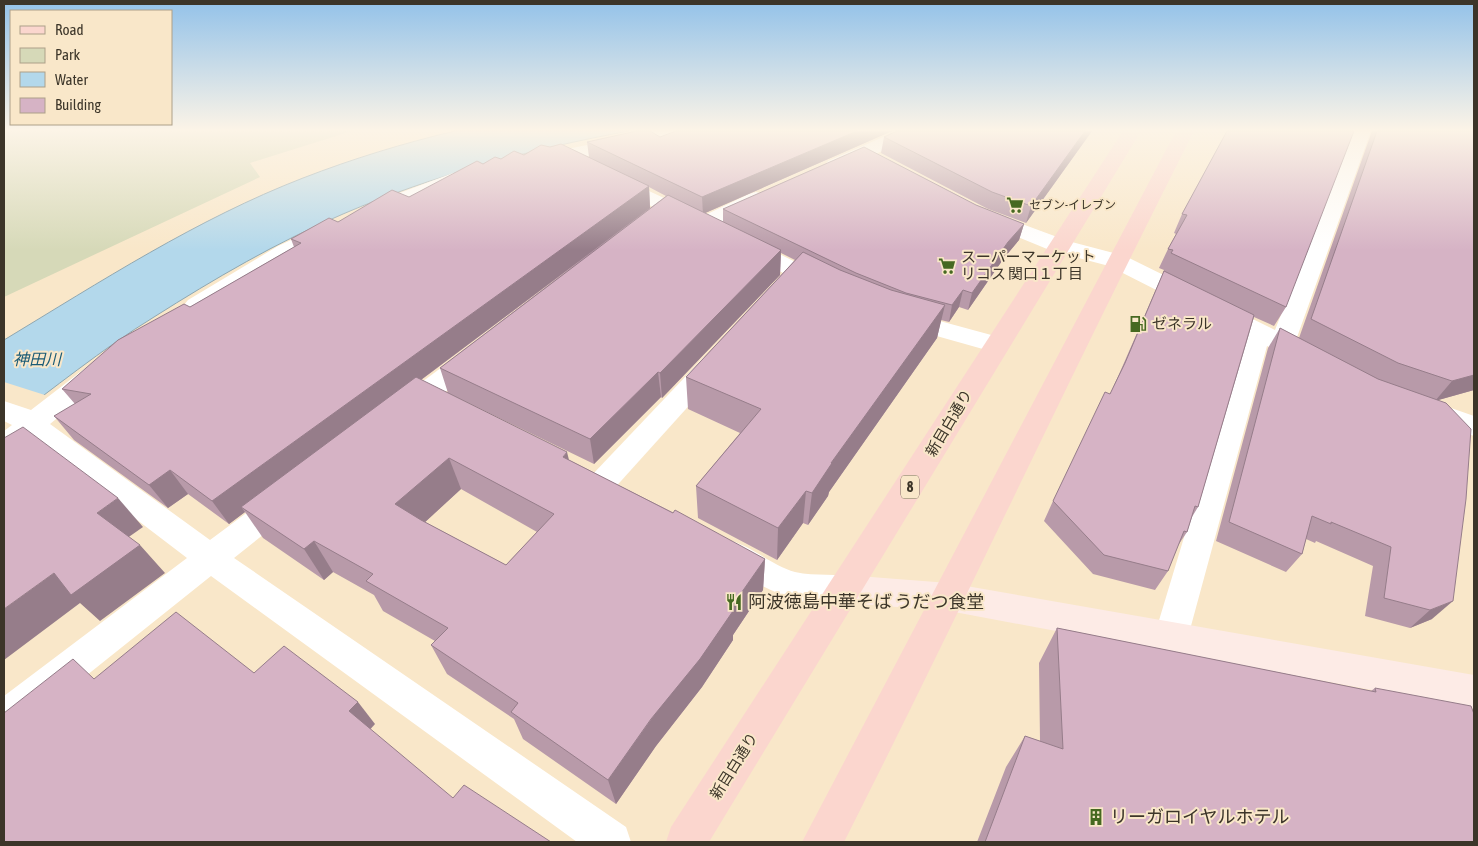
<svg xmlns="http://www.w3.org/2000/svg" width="1478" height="846" font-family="'Asap Condensed','Noto Sans JP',sans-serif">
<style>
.green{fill:#d6d9b8}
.water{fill:#b3d8eb;stroke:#8fa7b1}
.pier{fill:#f9e7c9}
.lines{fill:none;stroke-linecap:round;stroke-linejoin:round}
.street{fill:#fff;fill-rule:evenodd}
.secondary{fill:#fdebe6;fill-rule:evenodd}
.primary{fill:#fbd6ce;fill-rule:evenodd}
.wall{fill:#b89aa9;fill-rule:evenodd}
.shaded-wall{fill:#967d8a}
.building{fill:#d6b3c5;stroke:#967d8a;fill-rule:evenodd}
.labels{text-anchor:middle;stroke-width:4;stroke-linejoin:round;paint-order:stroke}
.far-poi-label{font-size:12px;fill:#3c3529;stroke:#f9e7c9;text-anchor:start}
.shield{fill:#f9e7c9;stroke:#756a59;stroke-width:1}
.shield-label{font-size:14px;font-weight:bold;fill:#3c3529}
.poi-label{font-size:15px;fill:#3c3529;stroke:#f9e7c9;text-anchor:start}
.street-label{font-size:15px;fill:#3c3529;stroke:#f9e7c9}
.water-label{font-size:16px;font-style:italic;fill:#1a5b76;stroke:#f9e7c9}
.near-poi-label{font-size:18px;fill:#3c3529;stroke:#f9e7c9;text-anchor:start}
</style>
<rect width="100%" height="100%" fill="#f9e7c9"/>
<!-- green -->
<path class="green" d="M4 131H352L250 163 260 177 4 297Z"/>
<!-- water -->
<path class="water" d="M455 131H629C531 149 434 175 343 214 277 242 214 279 154 317 102 349 53 389 4 425V340C100 282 197 219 303 178 352 159 404 143 455 131Z"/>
<!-- pier -->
<path class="pier" d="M4 382 48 396 4 427Z"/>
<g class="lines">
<!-- street -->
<g class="street">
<path d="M657 131H693L690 135 684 136 542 166 535 164 533 160 535 156 542 154Z"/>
<path d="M897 131H921L918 135 842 169H828L825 165 828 161Z"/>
<path d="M1353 131H1371L1296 340 1317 350 1321 356 1317 362 1308 364 1299 362 1267 346 1188 637 1183 648 1171 653 1159 648 1154 637 1245 335 1109 266 1052 251 981 222 978 218 981 214 988 212 995 214 1068 241 1125 256 1275 330Z"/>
<path d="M453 173 460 175 463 179 460 183 379 214 372 216 365 214 362 210 365 206Z"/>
<path d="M617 176 698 214 701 217 749 194 756 192 763 194 766 198 763 202 704 230 697 228 694 224 684 222 610 186 607 182 610 178Z"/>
<path d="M328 223 335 225 339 229 335 233 294 256 204 310 196 312 188 310 184 305 188 300 278 246Z"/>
<path d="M747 238 830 279 833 284 830 289 822 291 814 289 739 250 736 245 739 240Z"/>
<path d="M903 311 1006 339 1009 345 1006 351 997 353 894 324 891 319 894 314Z"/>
<path d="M474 348 483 350 487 356 483 362 415 416 405 419 395 416 391 409 395 402 465 350Z"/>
<path d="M713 354 722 357 726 363 722 369 612 491 602 494 592 491 587 483 592 475 704 357Z"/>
<path d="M97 363 106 366 110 372 106 378 50 424 210 540 272 494 283 490 294 494 298 502 294 510 234 558 626 827 631 842H577L211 576 17 731 4 736V696L187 558 31 439 14 453 4 456V431L12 425 4 421V401L31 410 88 366Z"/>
<path d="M1431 401 1474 416V436L1421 418 1417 411 1421 404Z"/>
<path d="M732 541C754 548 773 566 795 572 816 577 837 572 857 579L861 589 857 599C807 617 762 586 721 563L716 554 721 545Z"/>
</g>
<!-- secondary -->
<path class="secondary" d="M845 575 949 583 1474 675V709L949 611 845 603 833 599 829 589 833 579Z"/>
<!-- primary -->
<g class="primary">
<path d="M1123 131H1141L709 842H666L671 827Z"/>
<path d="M1176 131H1194C1074 367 963 607 844 842H802Z"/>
</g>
</g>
<!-- wall -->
<g class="wall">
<path d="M892 131 705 213 723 222V209L976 205 1024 224 1019 240 1004 258 968 310 959 307 949 322 941 320 937 338 829 492 828 496 808 525 803 523 777 560 698 518 696 486 740 433 688 409 686 377 795 260 781 253 780 275 662 398 661 397 594 464 448 393 440 368 580 261 421 380 569 460 765 559 763 590 733 635V640L702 687 656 746 616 804 523 739 514 719 447 674 431 645 435 641 383 611 374 595 333 572 324 580 263 538 245 512 229 524 188 494 168 508 74 440 54 416 75 404 62 389 190 307 294 247 291 239 409 197 483 164 501 159 524 155 589 157 587 142 660 137ZM649 187 666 196 650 208ZM461 489 537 532 506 565 425 522Z"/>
<path d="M1092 131 1026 223 988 209 881 153 884 137Z"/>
<path d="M1227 131 1286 307 1274 326 1254 317 1198 507 1192 517 1187 532 1177 547 1168 571 1155 590 1093 574 1044 521 1053 501 1110 394 1120 372 1163 273V272L1164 270 1159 268 1168 249 1176 234 1174 233 1182 214Z"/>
<path d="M1372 131H1474V390L1438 400 1432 619 1410 628 1365 616 1373 566 1316 541 1315 543 1306 539 1302 554 1286 572 1216 541 1268 348 1280 328 1299 338Z"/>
<path d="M1057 628 1371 691 1375 688 1474 842H977L1006 767 1025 736 1040 741 1039 663Z"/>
</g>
<!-- shaded-wall -->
<g class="shaded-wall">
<path d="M857 131H892L703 214 702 197Z"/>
<path d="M1085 131H1092L1026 223 1031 206Z"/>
<path d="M649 186 650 208 246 511 241 507 245 512 229 524 212 501Z"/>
<path d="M1024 224 1019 240 1004 258 968 310 972 293 1008 242Z"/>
<path d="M781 250 780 275 662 398 660 373Z"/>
<path d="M963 290 959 307 949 322 952 305Z"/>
<path d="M945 305 937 338 829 492 828 496 808 525 812 493 831 463Z"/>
<path d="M658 372 661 397 594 464 590 439Z"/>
<path d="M1474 375V390L1435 401 1452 381Z"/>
<path d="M567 452 575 484 563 457Z"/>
<path d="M449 458 461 489 410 536 395 504Z"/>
<path d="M170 470 188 494 168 508 149 485Z"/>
<path d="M806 491 803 523 777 560 778 528Z"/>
<path d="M118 498 143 527 123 541 97 513Z"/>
<path d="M314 541 333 572 324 580 304 549Z"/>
<path d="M140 545 165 573 100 621 80 603 4 660V609L54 573Z"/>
<path d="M765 559 763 590 733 635V640L702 687 656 746 616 804 608 780 730 609Z"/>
<path d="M1453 601 1432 619 1410 628 1430 610Z"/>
<path d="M358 702 375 724 367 733 349 711Z"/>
</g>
<!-- building -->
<g class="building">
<path d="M637 131H650L660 137 676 131H857L702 197 587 142Z"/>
<path d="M897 131H1085L1031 206 992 192 884 137Z"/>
<path d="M1227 131H1354L1286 307 1171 253 1173 250 1168 249 1187 215 1182 214Z"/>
<path d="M1377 131H1474V375L1452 381 1398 363 1311 319Z"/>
<path d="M561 144 649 186 212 501 170 470 149 485 54 416 91 394 62 389 118 340 184 304 190 307 301 243 291 239 329 218 338 222 392 190 409 197 477 161 483 164 495 157 501 159 514 151 524 155 541 145 550 147Z"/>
<path d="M864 147 976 205 1024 224 1008 242 972 293 963 290 952 305 906 293 856 273 723 209Z"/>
<path d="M668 195 781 250 660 373 658 372 590 439 440 368Z"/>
<path d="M803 252 840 270 891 290 945 305 831 463H832L812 493 806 491 778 528 696 486 761 409 686 377Z"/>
<path d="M1164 271 1254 315 1198 507 1195 506 1187 532 1184 531 1168 571 1104 555 1053 501 1105 392 1110 394 1125 363Z"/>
<path d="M1280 328 1378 379 1446 403 1471 429 1466 499 1453 601 1430 610 1384 598 1391 547 1331 522V524L1312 516 1302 554 1229 522Z"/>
<path d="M416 377 567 452 563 457 673 513 675 510 765 559 730 609 733 611 700 659 651 719 608 780 511 712 518 703 431 645 448 628 366 581 373 574 314 541 304 549 241 507ZM449 458 554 514 506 565 421 520 395 504Z"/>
<path d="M23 427 118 498 97 513 140 545 71 595 54 573 4 609V438Z"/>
<path d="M176 612 254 673 284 646 358 702 349 711 453 798 464 785 551 842H4V713L73 659 94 679Z"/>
<path d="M1057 628 1376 692 1375 688 1471 706 1474 714V842H985L1025 736 1063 749Z"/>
</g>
<!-- sky -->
<linearGradient id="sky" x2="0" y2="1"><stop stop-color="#93c2e9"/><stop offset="0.52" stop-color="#fcf4e7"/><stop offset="1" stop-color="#fcf4e7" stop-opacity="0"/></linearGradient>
<rect width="1478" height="250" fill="url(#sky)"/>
<!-- icons -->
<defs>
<g id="supermarket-bare" transform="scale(1.35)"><path d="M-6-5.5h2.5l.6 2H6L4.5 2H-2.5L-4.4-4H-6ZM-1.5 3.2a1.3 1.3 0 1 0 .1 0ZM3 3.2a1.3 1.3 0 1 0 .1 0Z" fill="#466921" stroke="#f9e7c9" stroke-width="2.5" paint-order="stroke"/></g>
<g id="fuel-bare" transform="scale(1.35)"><path d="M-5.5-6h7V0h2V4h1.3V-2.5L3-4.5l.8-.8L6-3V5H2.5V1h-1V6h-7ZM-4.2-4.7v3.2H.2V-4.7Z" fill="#466921" stroke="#f9e7c9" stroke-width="2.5" paint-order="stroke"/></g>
<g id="restaurant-bare" transform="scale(1.35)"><path d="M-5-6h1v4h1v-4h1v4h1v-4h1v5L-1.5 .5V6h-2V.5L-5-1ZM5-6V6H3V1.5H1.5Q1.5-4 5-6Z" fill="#466921" stroke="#f9e7c9" stroke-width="2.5" paint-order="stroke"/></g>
<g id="building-bare" transform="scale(1.35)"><path d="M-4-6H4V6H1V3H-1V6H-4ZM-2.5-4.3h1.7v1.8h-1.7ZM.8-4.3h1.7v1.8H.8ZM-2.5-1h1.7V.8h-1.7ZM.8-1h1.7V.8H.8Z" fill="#466921" stroke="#f9e7c9" stroke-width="2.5" paint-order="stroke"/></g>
</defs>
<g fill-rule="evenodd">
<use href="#supermarket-bare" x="1015" y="205"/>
<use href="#supermarket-bare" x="947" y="266"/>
<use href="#fuel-bare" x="1138" y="324"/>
<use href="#restaurant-bare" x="734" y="602"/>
<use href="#building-bare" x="1096" y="817"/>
</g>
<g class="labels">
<!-- far-poi labels -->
<g class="far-poi-label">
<text x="1029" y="209">セブン-イレブン</text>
</g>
<!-- shield labels -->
<rect class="shield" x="901" y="475.5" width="18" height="23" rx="4"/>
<g class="shield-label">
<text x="910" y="492">8</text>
</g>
<!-- poi labels -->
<g class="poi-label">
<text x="961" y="262">スーパーマーケット<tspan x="961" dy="17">リコス 関口１丁目</tspan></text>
<text x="1152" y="329">ゼネラル</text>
</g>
<!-- street labels -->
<g class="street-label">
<text transform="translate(949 423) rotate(-59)" y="5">新目白通り</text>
<text transform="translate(734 766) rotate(-58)" y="5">新目白通り</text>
</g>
<!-- water labels -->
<g class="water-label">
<text x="37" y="365">神田川</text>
</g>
<!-- near-poi labels -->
<g class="near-poi-label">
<text x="748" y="608">阿波徳島中華そば うだつ食堂</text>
<text x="1110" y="823">リーガロイヤルホテル</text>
</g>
</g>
<!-- border -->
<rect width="1478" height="846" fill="none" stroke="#3c3529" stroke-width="10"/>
<!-- legend -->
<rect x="10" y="10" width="162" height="115" fill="#f9e7c9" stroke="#ada089"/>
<rect x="20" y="26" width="25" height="8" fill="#fbd6ce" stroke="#ada089"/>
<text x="55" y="35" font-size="15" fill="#3c3529">Road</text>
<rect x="20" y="48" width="25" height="15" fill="#d6d9b8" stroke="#ada089"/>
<text x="55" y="60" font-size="15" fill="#3c3529">Park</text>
<rect x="20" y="72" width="25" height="15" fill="#b3d8eb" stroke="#ada089"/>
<text x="55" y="85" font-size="15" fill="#3c3529">Water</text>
<rect x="20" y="98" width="25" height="15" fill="#d6b3c5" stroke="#ada089"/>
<text x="55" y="110" font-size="15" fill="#3c3529">Building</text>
</svg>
